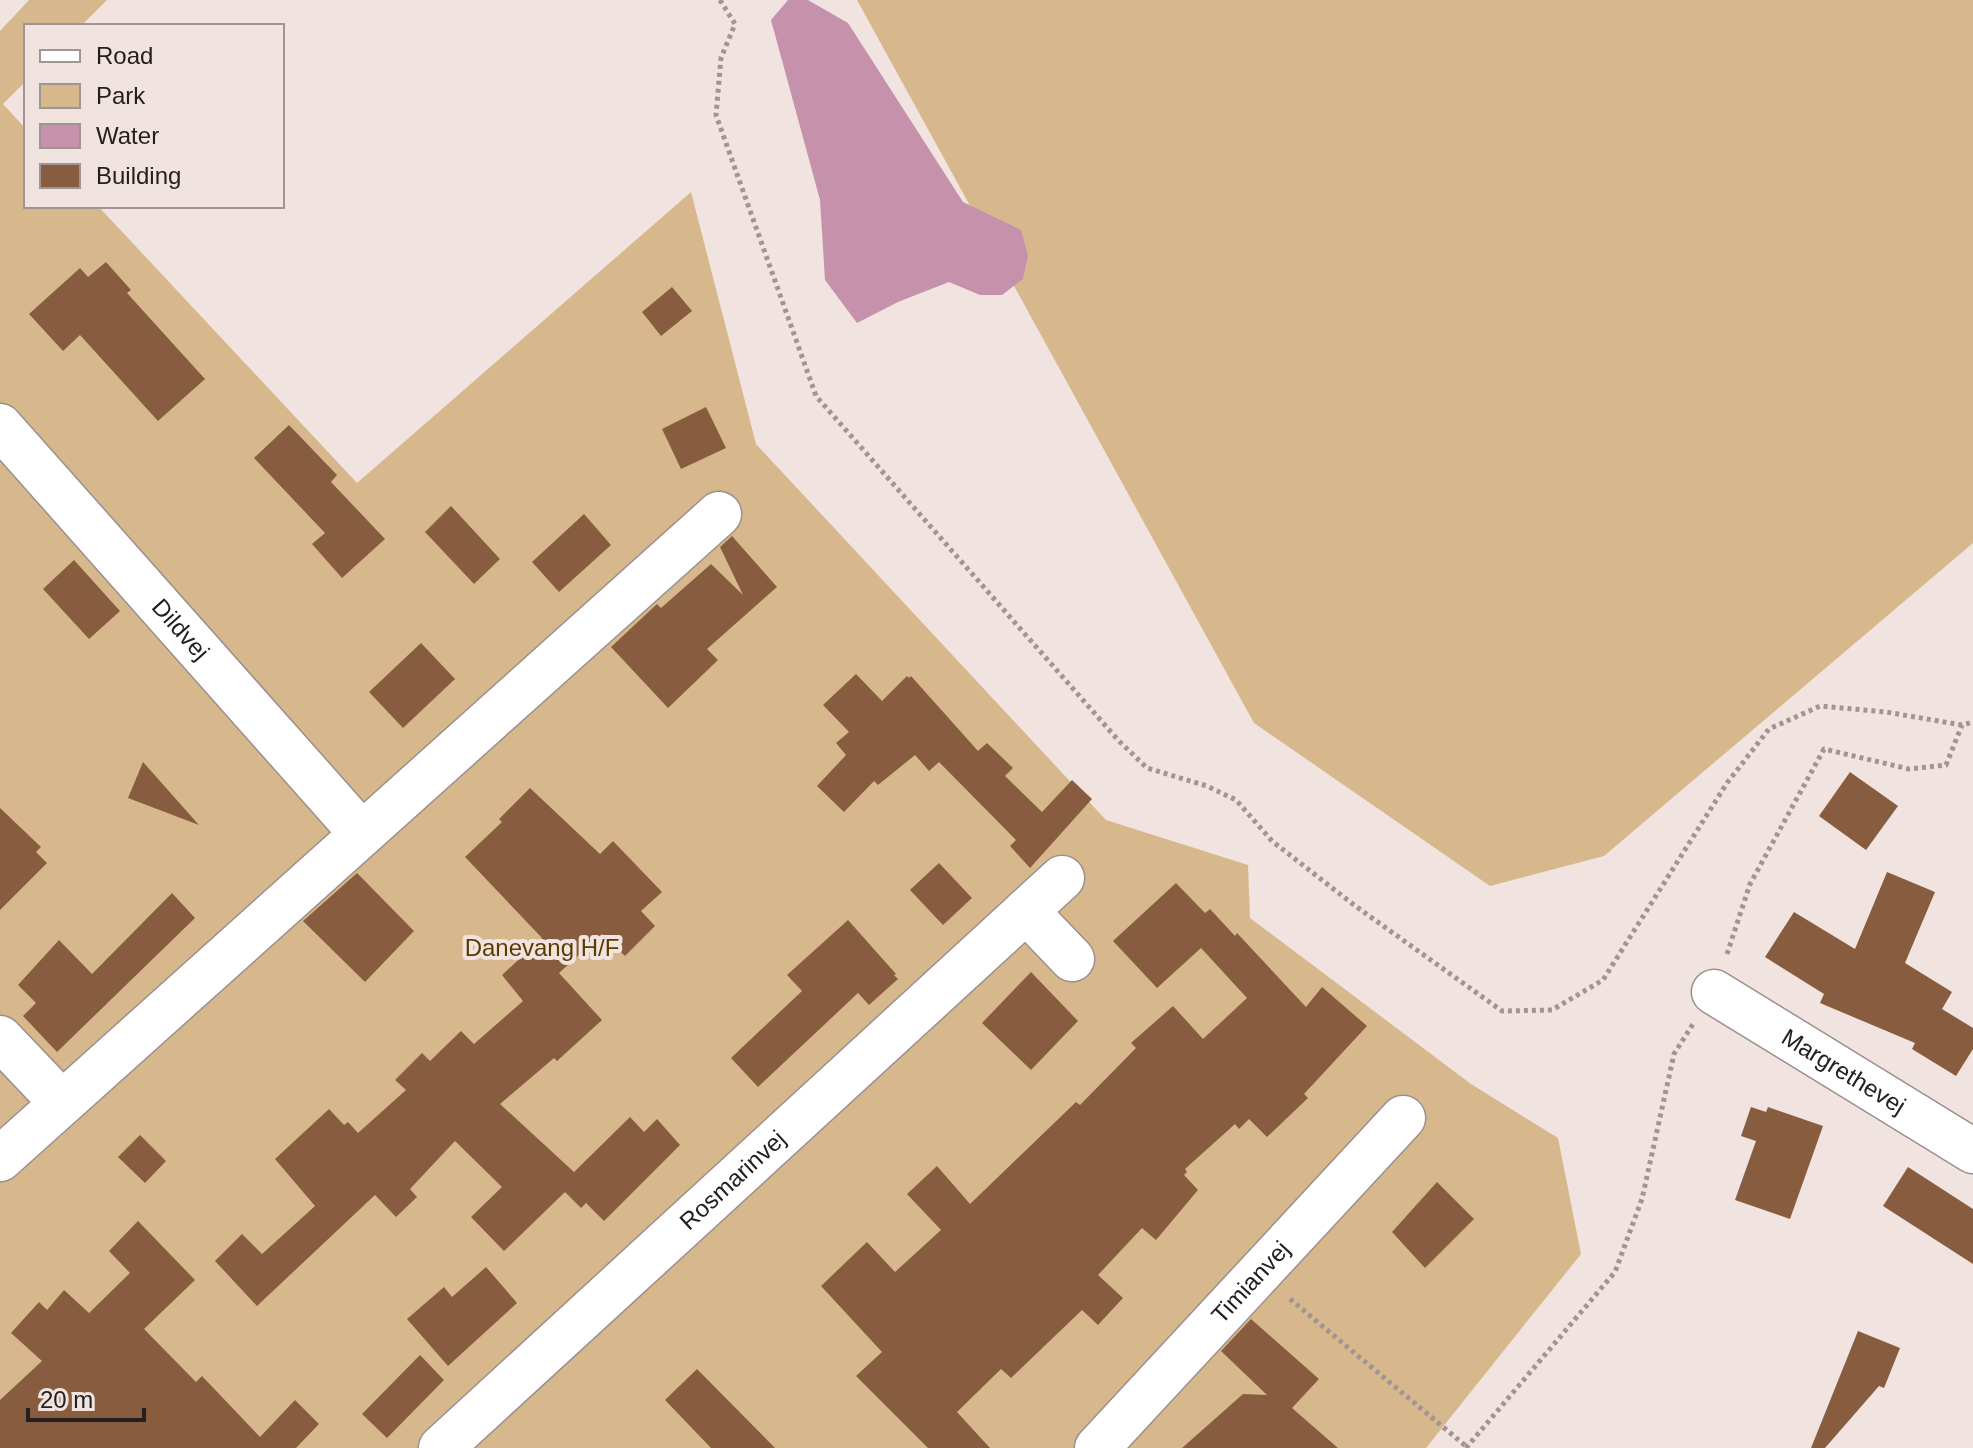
<svg xmlns="http://www.w3.org/2000/svg" width="1973" height="1448" font-family="Helvetica,sans-serif">
<style>
.green{fill:#d7b88c}
.water{fill:#c692ab}
.building{fill:#885d3f}
.lines{fill:none;stroke-linecap:round;stroke-linejoin:round}
.minor-casing{stroke:#9c8f8d;stroke-width:47}
.path{stroke:#a09593;stroke-width:5;stroke-dasharray:4 4;stroke-linecap:butt}
.minor{stroke:#fff;stroke-width:44}
.labels{text-anchor:middle;stroke-width:8;stroke-linejoin:round;paint-order:stroke}
.street-label{font-size:24px;fill:#25201f;stroke:#f1e3e0}
.park-label{font-size:24px;fill:#5b3c00;stroke:#f1e3e0}
</style>
<rect width="100%" height="100%" fill="#f1e3e0"/>
<!-- green -->
<g class="green">
<path d="M29 0H107L81 26H26V81L3 104 26 129V206H98L357 483 691 192 756 444 1106 820 1248 865 1250 918 1471 1084 1558 1138 1581 1254 1426 1448H0V31Z"/>
<path d="M857 0H1973V543L1604 856 1490 886 1254 723Z"/>
</g>
<!-- water -->
<path class="water" d="M788 0H808L848 23 963 202 1021 230 1028 256 1023 279 1002 295H980L949 282 898 302 857 323 825 280 820 200 771 20Z"/>
<!-- building -->
<g class="building">
<path d="M106 262 131 290 127 293 205 379 158 421 80 335 63 351 29 314 80 268 88 277Z"/>
<path d="M672 287 692 311 661 336 642 312Z"/>
<path d="M706 407 726 448 681 469 662 429Z"/>
<path d="M289 425 337 475 331 482 385 539 342 578 312 544 325 533 254 458Z"/>
<path d="M451 506 500 559 474 584 425 532Z"/>
<path d="M584 514 611 545 559 592 532 562Z"/>
<path d="M732 536 777 587 707 649 718 660 668 708 611 647 657 604 661 608 711 564 743 595 720 547Z"/>
<path d="M74 560 120 611 89 639 43 589Z"/>
<path d="M421 643 455 679 403 728 369 692Z"/>
<path d="M856 674 882 701 907 676 909 678 911 676 978 751 987 743 1013 768 1005 776 1042 812 1072 780 1092 799 1030 868 1010 846 1016 840 939 762 929 771 915 755 878 785 874 781 844 812 817 786 846 755 836 743 849 732 823 705Z"/>
<path d="M143 762 199 825 128 798Z"/>
<path d="M1850 772 1898 806 1866 850 1819 816Z"/>
<path d="M530 788 600 854 613 841 662 892 641 911 655 926 625 956 602 934 559 973 602 1020 557 1061 554 1058 500 1104 574 1172 630 1117 644 1132 657 1119 680 1145 604 1221 586 1203 581 1208 565 1192 504 1251 471 1217 502 1187 455 1141 410 1189 417 1197 396 1217 375 1195 257 1306 215 1261 242 1234 262 1254 315 1206 275 1159 329 1109 344 1125 348 1122 358 1133 406 1090 395 1080 422 1053 430 1061 461 1031 474 1044 523 1001 502 975 542 938 465 857 502 822 499 819Z"/>
<path d="M0 808 41 847 36 852 47 863 0 910Z"/>
<path d="M939 863 972 898 943 925 910 890Z"/>
<path d="M1887 872 1935 892 1905 963 1952 992 1942 1009 1973 1028V1049L1956 1076 1912 1049 1915 1043 1820 1003 1824 994 1765 957 1794 912 1855 949Z"/>
<path d="M357 873 414 931 365 982 303 921Z"/>
<path d="M1176 883 1205 913 1210 909 1235 936 1237 933 1306 1007 1322 987 1367 1026 1304 1094 1308 1098 1267 1137 1249 1119 1239 1129 1235 1124 1185 1169 1187 1172 1184 1175 1198 1190 1156 1240 1142 1228 1098 1275 1123 1298 1098 1325 1082 1310 1011 1378 1001 1369 957 1412 990 1448H928L856 1376 882 1352 821 1286 867 1242 895 1272 941 1230 907 1194 937 1166 970 1204 1076 1102 1080 1105 1136 1048 1131 1043 1173 1006 1203 1039 1247 998 1201 948 1157 988 1113 941Z"/>
<path d="M172 893 195 918 57 1052 23 1016 36 1003 18 985 59 940 92 974Z"/>
<path d="M848 920 896 974 894 975 898 979 869 1005 858 993 758 1087 731 1058 802 991 787 975Z"/>
<path d="M1031 972 1078 1021 1031 1070 982 1023Z"/>
<path d="M1751 1107 1766 1112 1768 1107 1823 1126 1790 1219 1735 1200 1756 1141 1741 1136Z"/>
<path d="M140 1135 166 1161 145 1183 118 1157Z"/>
<path d="M1908 1167 1973 1209V1264L1883 1206Z"/>
<path d="M1437 1182 1474 1219 1425 1268 1392 1232Z"/>
<path d="M138 1221 195 1280 144 1329 196 1382 202 1376 260 1437 295 1400 319 1424 296 1448H0V1400L42 1361 11 1333 39 1302 47 1310 64 1290 89 1313 130 1273 109 1251Z"/>
<path d="M486 1267 517 1303 448 1366 407 1319 444 1287 452 1297Z"/>
<path d="M1251 1319 1319 1379 1292 1408 1338 1448H1182L1243 1394 1267 1395 1221 1351Z"/>
<path d="M1858 1331 1900 1348 1884 1388 1879 1386 1825 1448H1811Z"/>
<path d="M420 1355 444 1380 387 1438 362 1414Z"/>
<path d="M697 1369 775 1448H711L665 1400Z"/>
</g>
<g class="lines">
<!-- minor casing -->
<g class="minor-casing">
<g id="minor">
<path id="s1" d="M0 426 362 834"/>
<path d="M1026 911 1072 959"/>
<path id="s2" d="M1714 992 1973 1151"/>
<path d="M0 1038 62 1103"/>
<path d="M0 1159 719 514"/>
<path id="s3" d="M441 1448 1062 878"/>
<path id="s4" d="M1097 1448 1403 1118"/>
</g>
</g>
<!-- path -->
<g class="path">
<path d="M720 0 735 24 721 58 716 115 816 396 1118 740 1147 768 1207 786 1236 800 1272 841 1354 905 1502 1011 1552 1010 1603 980 1727 783 1769 729 1820 706 1886 712 1962 725 1973 722"/>
<path d="M1727 954 1750 884 1824 749 1909 769 1946 765 1962 725"/>
<path d="M1290 1299 1467 1447"/>
<path d="M1466 1448 1615 1272 1642 1199 1674 1054 1693 1024"/>
</g>
<!-- minor -->
<use href="#minor" class="minor"/>
</g>
<g class="labels">
<!-- street labels -->
<g class="street-label">
<text dy="8" stroke="none"><textPath href="#s1" startOffset="272">Dildvej</textPath></text>
<text dy="8" stroke="none"><textPath href="#s2" startOffset="152">Margrethevej</textPath></text>
<text dy="8" stroke="none"><textPath href="#s3" startOffset="396">Rosmarinvej</textPath></text>
<text dy="8" stroke="none"><textPath href="#s4" startOffset="226">Timianvej</textPath></text>
</g>
<!-- park labels -->
<g class="park-label">
<text x="542" y="956">Danevang H/F</text>
</g>
</g>
<!-- legend -->
<rect x="24" y="24" width="260" height="184" fill="#f1e3e0" stroke="#9f9593" stroke-width="2"/>
<rect x="40" y="50" width="40" height="12" fill="#ffffff" stroke="#9f9593" stroke-width="2"/>
<text x="96" y="64" font-size="24" fill="#25201f">Road</text>
<rect x="40" y="84" width="40" height="24" fill="#d7b88c" stroke="#9f9593" stroke-width="2"/>
<text x="96" y="104" font-size="24" fill="#25201f">Park</text>
<rect x="40" y="124" width="40" height="24" fill="#c692ab" stroke="#9f9593" stroke-width="2"/>
<text x="96" y="144" font-size="24" fill="#25201f">Water</text>
<rect x="40" y="164" width="40" height="24" fill="#885d3f" stroke="#9f9593" stroke-width="2"/>
<text x="96" y="184" font-size="24" fill="#25201f">Building</text>
<!-- scale -->
<path d="M28 1408v12h116v-12" fill="none" stroke="#25201f" stroke-width="4"/>
<text x="40" y="1408" font-size="24" fill="#25201f" stroke="#f1e3e0" stroke-width="6" paint-order="stroke">20 m</text>
</svg>
